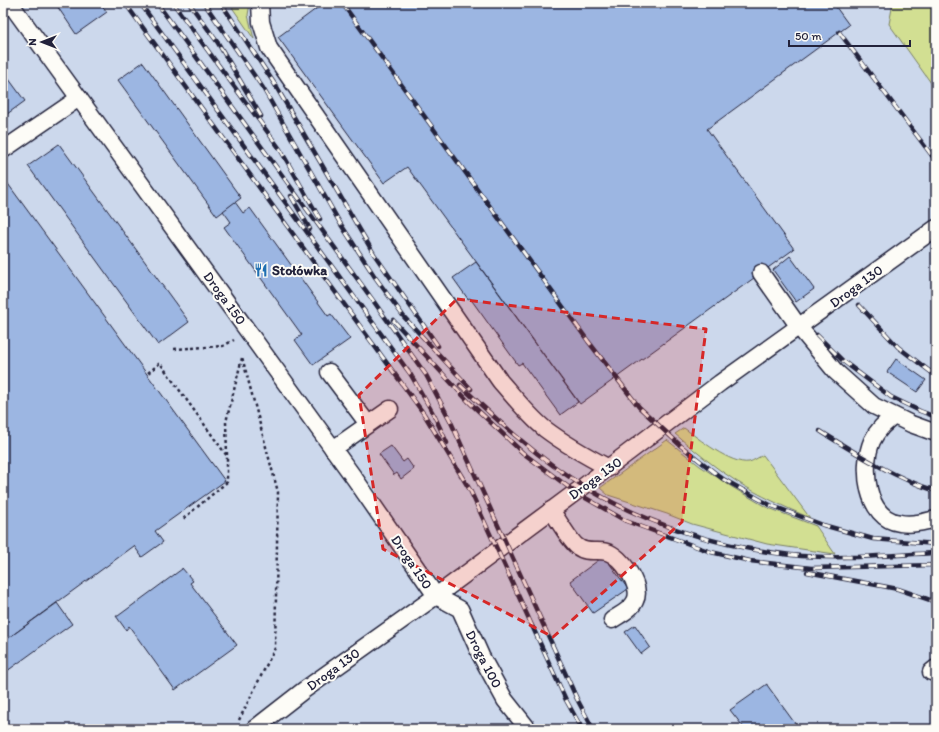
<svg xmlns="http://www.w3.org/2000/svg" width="939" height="732" font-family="Itim,sans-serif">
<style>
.built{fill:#ccd8ec}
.green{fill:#d2df92;stroke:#7a8066}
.building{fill:#9cb6e2;stroke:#22223b}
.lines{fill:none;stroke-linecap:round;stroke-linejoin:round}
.minor-casing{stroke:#22223b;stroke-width:19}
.path{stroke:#22223b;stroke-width:2.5;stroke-dasharray:3 3;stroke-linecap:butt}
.minor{stroke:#fdfcf7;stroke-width:16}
.rail-casing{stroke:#22223b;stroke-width:4.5}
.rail{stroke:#fdfcf7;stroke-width:3;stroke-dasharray:9;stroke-linecap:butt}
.marked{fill:#d62828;fill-opacity:0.2;stroke:#d62828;stroke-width:3;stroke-dasharray:8 5;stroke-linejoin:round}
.labels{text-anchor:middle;stroke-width:4;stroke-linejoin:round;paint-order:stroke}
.poi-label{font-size:14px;font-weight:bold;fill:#22223b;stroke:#fdfcf7;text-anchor:start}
.street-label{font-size:14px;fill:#22223b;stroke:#fdfcf7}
</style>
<rect width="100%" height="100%" fill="#e0e7f1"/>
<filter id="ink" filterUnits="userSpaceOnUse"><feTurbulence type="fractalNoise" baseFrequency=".025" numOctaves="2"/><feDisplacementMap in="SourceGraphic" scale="8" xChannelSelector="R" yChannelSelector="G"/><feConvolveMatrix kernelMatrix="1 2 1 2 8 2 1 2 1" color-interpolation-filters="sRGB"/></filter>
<g filter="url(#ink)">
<!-- built -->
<rect class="built" x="3" y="3" width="933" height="726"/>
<!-- green -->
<g class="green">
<path d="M229 3H250L248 15 254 39Z"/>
<path d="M893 3H936V90L889 24Z"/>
<path d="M684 428C698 438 731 465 749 462 753 461 759 457 763 455L810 518C785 507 760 496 736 481 714 467 695 451 675 434Z"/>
<path d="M667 440 700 466 732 487 766 507 816 526 835 554 767 544 692 524 667 514 608 495 600 488Z"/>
</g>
<!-- building -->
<g class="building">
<path d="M55 3H100L107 12 76 34Z"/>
<path d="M324 3H833L849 25 707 129 794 249 580 404 407 167 384 183 278 37Z"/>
<path d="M143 62 241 198 217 216 118 80Z"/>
<path d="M3 71 25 101 3 117Z"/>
<path d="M59 144 189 322 158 345 28 166Z"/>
<path d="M3 177 225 481 155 531 163 542 142 557 134 546 3 642Z"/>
<path d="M235 202 243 213 250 208 328 316 331 314 350 339 313 365 295 340 302 335 224 227 231 222 223 211Z"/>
<path d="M790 256 814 289 796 302 773 270Z"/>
<path d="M476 262 578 402 560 415 522 363 518 365 470 298 468 299 453 278Z"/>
<path d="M896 359 926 380 917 392 887 372Z"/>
<path d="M391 446 403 462 407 459 414 469 401 479 397 473 394 475 379 454Z"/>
<path d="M604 556 628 589 593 613 570 581Z"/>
<path d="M182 568 193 581 190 583 237 645 175 690 129 626 126 630 116 616H118L182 569Z"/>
<path d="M57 603 72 624 3 674V642Z"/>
<path d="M635 625 650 647 641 654 625 632Z"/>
<path d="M767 684V685L799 729H745L730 710Z"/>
</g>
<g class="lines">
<!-- minor casing -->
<g class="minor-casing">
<g id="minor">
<path d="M10 3 355 479 436 596 460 609 481 656 505 700 528 729"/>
<path d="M260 3 261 22 269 48 500 381C514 397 528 415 545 429 565 444 586 456 609 468"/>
<path d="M3 150 79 98"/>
<path d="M761 273 799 327 835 371 874 406 911 424 936 433"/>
<path d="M329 372 368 424"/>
<path d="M894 416C884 424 878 429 872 441 861 466 866 519 900 523 912 525 924 522 936 519"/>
<path d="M333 449 390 409"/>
<path d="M551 510C557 518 571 543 578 547 587 554 597 549 607 552 621 556 643 586 635 601 631 610 619 615 612 620"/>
<path d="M931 672 936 668"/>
<path d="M254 729 304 690 436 596 584 486 720 383 936 228"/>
</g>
</g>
<!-- path -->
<g class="path">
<path d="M174 349 223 346 234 340"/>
<path d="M148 373 160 363 227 456V482L183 519"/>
<path d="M227 455 226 422 242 358"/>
<path d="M239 720 275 648 278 492 242 357"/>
</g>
<!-- minor -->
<use href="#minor" class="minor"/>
<!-- rail casing -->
<g class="rail-casing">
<g id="rail">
<path d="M125 3 424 414 470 490 566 700 582 729"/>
<path d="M140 3 411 375 434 415 447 443"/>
<path d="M157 3 372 299 426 375 450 420 577 699 593 729"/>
<path d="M173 3 280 149 320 219"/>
<path d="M189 3 218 43 261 116"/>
<path d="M204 3 263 88 340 223 375 277 404 317 471 389"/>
<path d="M221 3 274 83 374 254 438 346"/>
<path d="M342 3 588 341 639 407 681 446 723 479 770 505 823 525 873 539 936 544"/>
<path d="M839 32 936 161"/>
<path d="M291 196 310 229"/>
<path d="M859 305 898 347 936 376"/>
<path d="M393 320 468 401 523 453 575 492 626 521 711 552 750 561 811 568 936 565"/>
<path d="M817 335 843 361 891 397 920 411 936 417"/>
<path d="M460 385C499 422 539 459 585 487 646 524 719 547 791 555 838 560 888 555 936 553"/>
<path d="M820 431C857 454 895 478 936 491"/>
<path d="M807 572 898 589 936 602"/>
</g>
</g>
<!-- rail -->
<use href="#rail" class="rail"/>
</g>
</g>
<!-- marked area -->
<path class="marked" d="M457 299 706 329 682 522 553 637 383 549 359 395Z"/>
<!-- icons -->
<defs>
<g id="restaurant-bare" transform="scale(1.08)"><path d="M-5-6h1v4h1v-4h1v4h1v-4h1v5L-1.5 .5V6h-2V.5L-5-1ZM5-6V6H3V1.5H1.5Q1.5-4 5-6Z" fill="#1f6fb2" stroke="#fdfcf7" stroke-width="2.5" paint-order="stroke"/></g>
</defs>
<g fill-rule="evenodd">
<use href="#restaurant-bare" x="261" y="270"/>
</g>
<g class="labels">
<!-- poi labels -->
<g class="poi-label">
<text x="272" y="275">Stołówka</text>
</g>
<!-- street labels -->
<g class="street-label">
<text transform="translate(856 286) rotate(-36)" y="5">Droga 130</text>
<text transform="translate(225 298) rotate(54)" y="5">Droga 150</text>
<text transform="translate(595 478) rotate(-36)" y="5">Droga 130</text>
<text transform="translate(412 562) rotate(56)" y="5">Droga 150</text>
<text transform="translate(484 659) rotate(63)" y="5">Droga 100</text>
<text transform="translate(333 669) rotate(-36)" y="5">Droga 130</text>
</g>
</g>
<!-- margin -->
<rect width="939" height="732" fill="none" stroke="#fdfcf7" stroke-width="16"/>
<rect x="8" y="8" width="923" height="716" fill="none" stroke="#22223b" stroke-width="1.5" filter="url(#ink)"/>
<!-- north arrow -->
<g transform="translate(42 42) rotate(270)" stroke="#fdfcf7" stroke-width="3" paint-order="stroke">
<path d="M0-3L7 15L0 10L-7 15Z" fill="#22223b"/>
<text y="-6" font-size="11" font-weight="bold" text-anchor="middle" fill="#22223b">N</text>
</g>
<!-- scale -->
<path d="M789 40v6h121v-6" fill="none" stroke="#22223b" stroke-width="2"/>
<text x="795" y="40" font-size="12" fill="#22223b" stroke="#fdfcf7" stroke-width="3" paint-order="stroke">50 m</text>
</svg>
